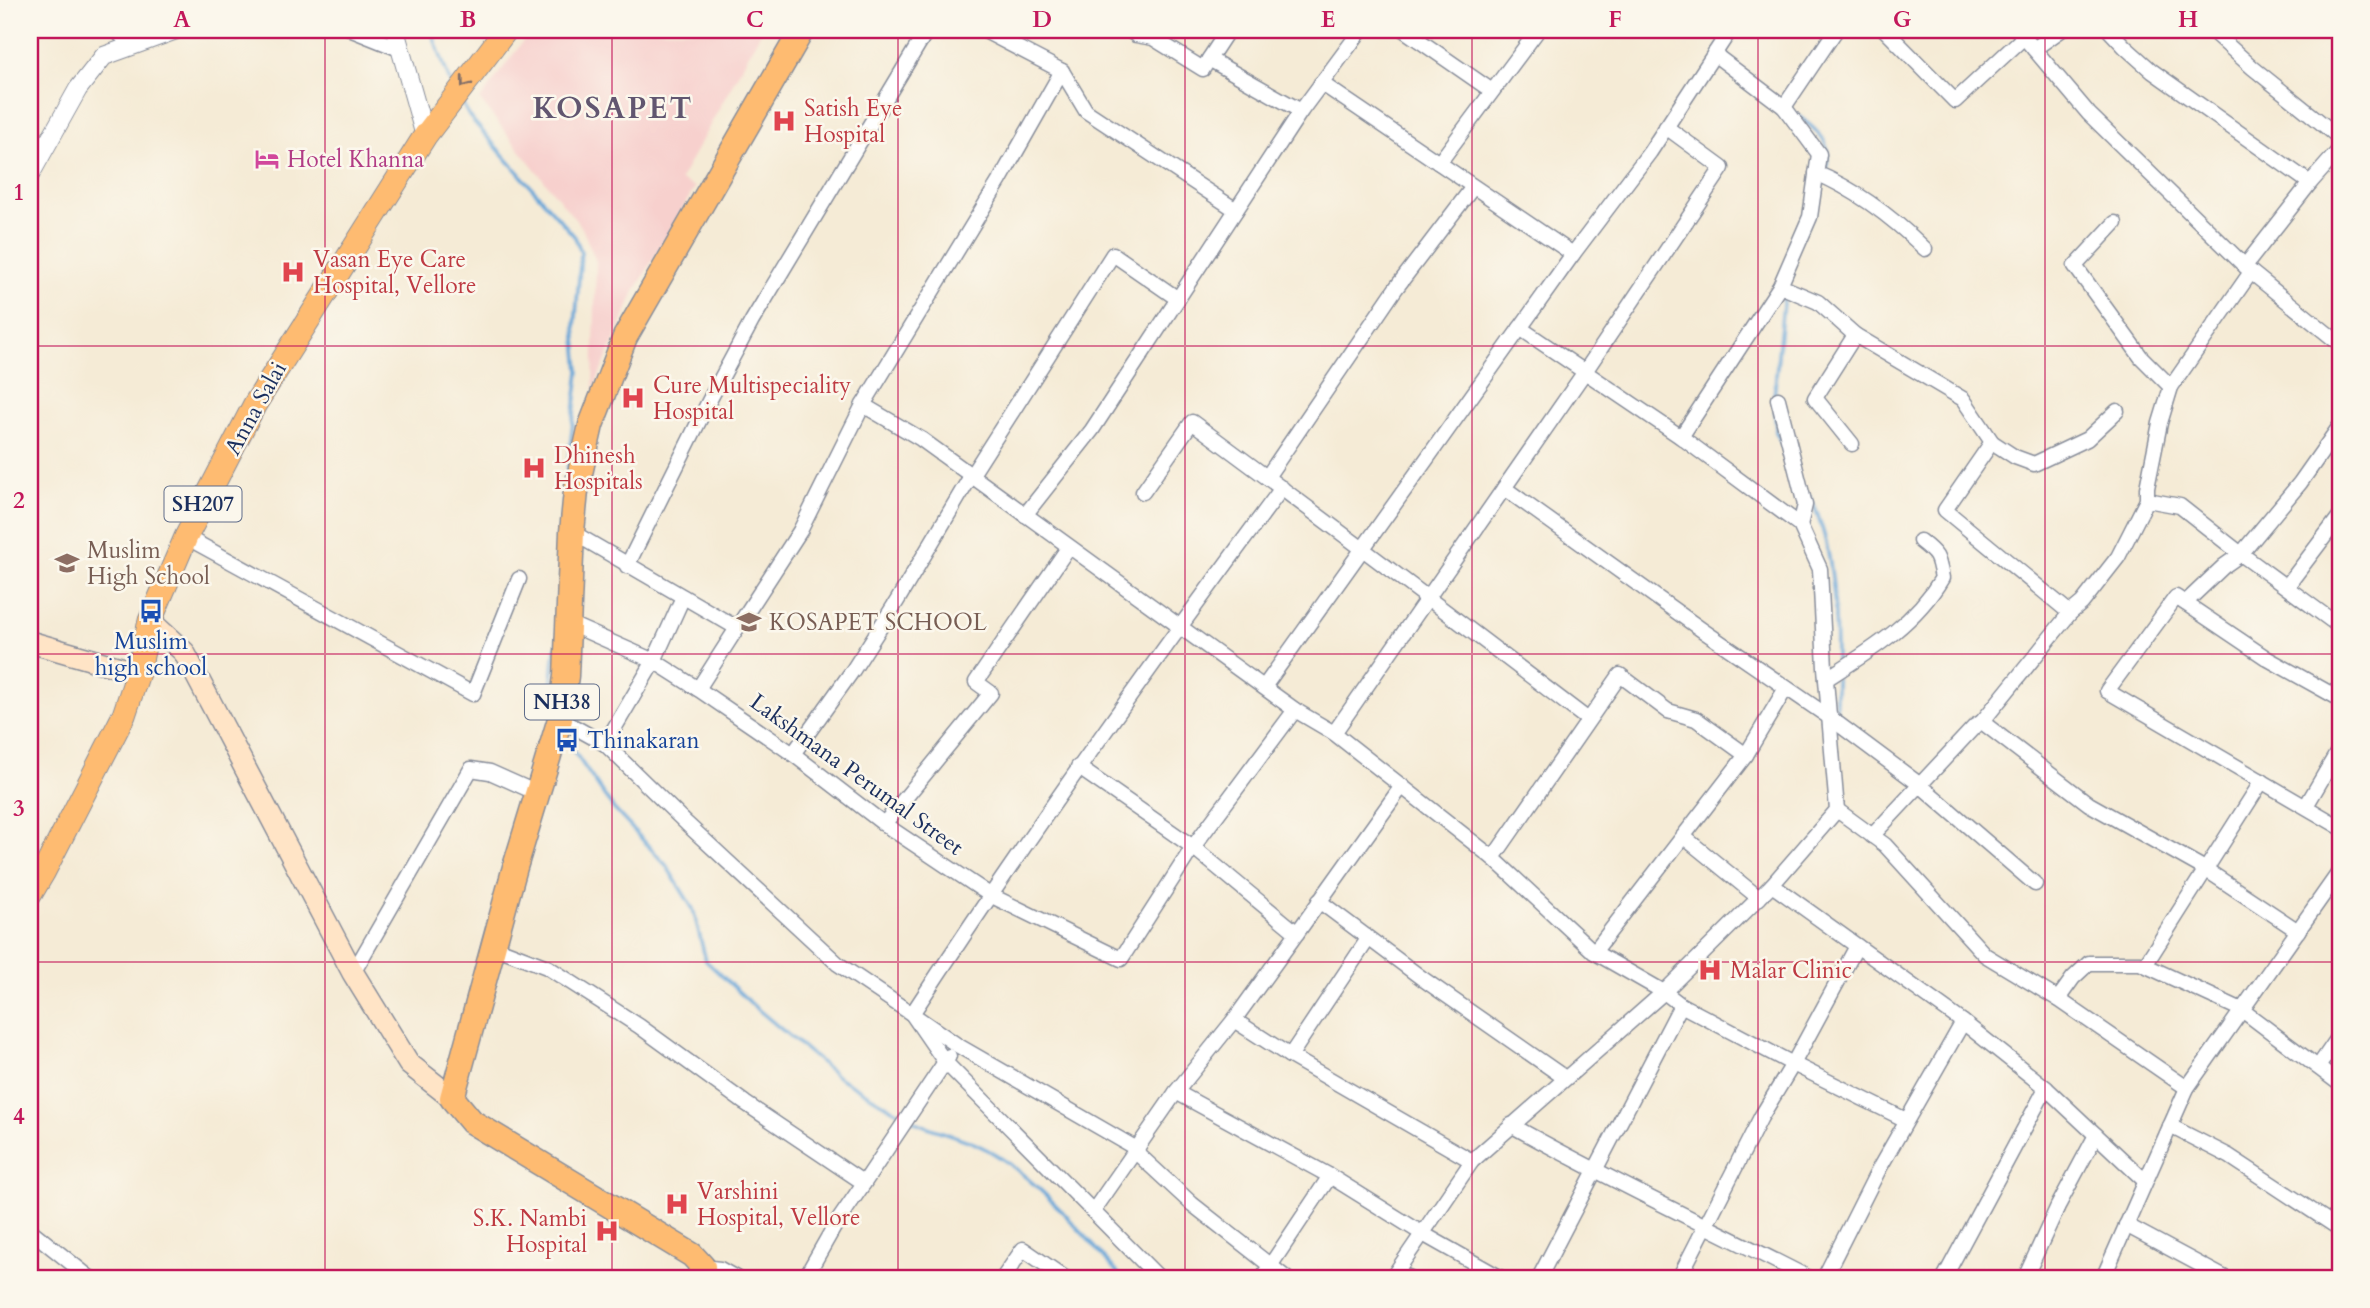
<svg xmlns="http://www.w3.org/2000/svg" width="2370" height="1308" font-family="Cardo,serif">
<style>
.built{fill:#f7d0cd}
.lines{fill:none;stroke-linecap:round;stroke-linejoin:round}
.stream{stroke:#65a5d8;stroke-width:3.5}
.minor-casing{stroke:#888d9a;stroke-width:17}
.tertiary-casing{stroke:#888d9a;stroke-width:20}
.secondary-casing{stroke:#888d9a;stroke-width:24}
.primary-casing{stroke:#888d9a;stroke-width:25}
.trunk-casing{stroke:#888d9a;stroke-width:27}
.minor{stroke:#fff;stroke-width:14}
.tertiary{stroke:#fff;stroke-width:18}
.secondary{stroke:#ffe4c6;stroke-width:21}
.primary{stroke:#febb71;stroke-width:23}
.trunk{stroke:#febb71;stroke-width:24}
.oneway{stroke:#816e67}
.grid{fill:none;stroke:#c2185b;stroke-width:2;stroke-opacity:0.55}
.labels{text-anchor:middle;stroke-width:5;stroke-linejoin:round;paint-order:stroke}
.shield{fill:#fbf7ec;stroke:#5e6b89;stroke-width:2}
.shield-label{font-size:21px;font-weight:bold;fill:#1b2f5e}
.health-label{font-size:23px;fill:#be3a42;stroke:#fbf7ec;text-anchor:start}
.hotel-label{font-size:23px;fill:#b23c85;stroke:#fbf7ec;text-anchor:start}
.street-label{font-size:23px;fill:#1b2f5e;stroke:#fbf7ec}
.education-label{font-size:23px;fill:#785e54;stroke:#fbf7ec;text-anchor:start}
.transit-label{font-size:23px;fill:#164399;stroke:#fbf7ec}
.district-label{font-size:30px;font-weight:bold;letter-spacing:2px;fill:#615670;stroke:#fbf7ec}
.neatline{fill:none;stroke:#c2185b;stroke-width:2.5}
.grid-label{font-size:23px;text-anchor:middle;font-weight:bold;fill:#c2185b}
</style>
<rect width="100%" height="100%" fill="#fbf7ec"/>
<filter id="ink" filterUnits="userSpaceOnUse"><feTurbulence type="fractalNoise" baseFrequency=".0143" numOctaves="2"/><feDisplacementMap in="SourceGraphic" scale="14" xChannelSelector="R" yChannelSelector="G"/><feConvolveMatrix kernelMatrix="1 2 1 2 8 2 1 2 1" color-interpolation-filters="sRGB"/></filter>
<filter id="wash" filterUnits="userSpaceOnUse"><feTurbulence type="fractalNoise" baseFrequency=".00686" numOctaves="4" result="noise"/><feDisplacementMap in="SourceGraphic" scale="28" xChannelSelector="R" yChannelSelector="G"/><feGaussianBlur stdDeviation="1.57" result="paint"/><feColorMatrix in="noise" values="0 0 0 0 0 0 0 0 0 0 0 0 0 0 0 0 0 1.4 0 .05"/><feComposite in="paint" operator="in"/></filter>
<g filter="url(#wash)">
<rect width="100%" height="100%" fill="#f5ebd6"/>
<!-- built -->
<path class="built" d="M531 30H762L680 180 695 187 636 289 593 390 596 261 582 228 480 100Z"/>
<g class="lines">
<!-- stream -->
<g class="stream">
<path d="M431 30 452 87"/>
<path d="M462 103 469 116 575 237 581 252 575 327 579 371 566 482"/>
<path d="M1797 115C1820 133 1834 142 1825 174"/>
<path d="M1774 397 1784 293"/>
<path d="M1775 411 1776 432 1785 450"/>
<path d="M1810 497C1835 547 1836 613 1836 668"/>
<path d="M1836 679V713"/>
<path d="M549 710 555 648"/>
<path d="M566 740 613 808 666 865 693 909 706 961 755 1007 838 1077 903 1115"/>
<path d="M910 1119C931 1131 958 1135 980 1146 1028 1168 1087 1238 1122 1278"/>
</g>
</g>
</g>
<g filter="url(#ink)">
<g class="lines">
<!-- minor casing -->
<g class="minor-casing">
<g id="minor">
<path d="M115 30 133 46"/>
<path d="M352 30 402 50"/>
<path d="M983 30 1062 71 1086 111 1236 210"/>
<path d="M1129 30 1136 35 1153 38 1203 69 1209 59 1301 111"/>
<path d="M1404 30 1492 91"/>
<path d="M1885 30 1955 101 2024 37"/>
<path d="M2018 30 2089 114 2251 272 2340 344"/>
<path d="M2109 30 2125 47 2152 71 2310 183"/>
<path d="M2211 30 2253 68 2340 138"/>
<path d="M2034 49 2061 30"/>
<path d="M1209 59 1228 30"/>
<path d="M1321 83 1573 254"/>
<path d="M1784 107 1836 30"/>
<path d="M1439 163 1538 30"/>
<path d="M1816 173C1857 190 1893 218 1925 249"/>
<path d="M2115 223 2075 266 2141 357 2171 387"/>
<path d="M2245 266 2310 183 2340 149"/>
<path d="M1780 286 1818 302 1855 335 1963 399 1992 442 2015 457 2034 464 2087 439 2117 411"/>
<path d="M1778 399 1805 505 1800 525"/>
<path d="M863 405 921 439 1295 710 1334 733 1493 858 1594 952 1664 992 1681 1005 1793 1064 1906 1120"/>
<path d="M1681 437 1780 286 1810 217 1819 154 1784 107 1714 54"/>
<path d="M1992 442 1945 510 2070 613"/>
<path d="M1852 444 1815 398 1855 335"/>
<path d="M1267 477 1396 288 1473 187"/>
<path d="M1282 488C1154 661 1029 834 912 1014L957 1045 1137 1149 1139 1155 1192 1204 1286 1278"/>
<path d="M1504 488 1702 630 1829 717 1919 784 2035 884"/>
<path d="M1143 492 1192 422C1325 520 1456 619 1587 719"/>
<path d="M2147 500 2180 506 2241 554 2339 626"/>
<path d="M1025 515 1092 430 1301 111 1361 30"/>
<path d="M572 532 737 628 800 531 863 405 1000 180 1062 71"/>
<path d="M186 537 473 694 519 579"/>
<path d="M627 566 709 401 752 321 927 30"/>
<path d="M2287 586 2340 516"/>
<path d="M2185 603 2224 566 2241 554 2300 483 2340 426"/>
<path d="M568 623 654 661 698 689 793 754 884 824 990 895 1121 959 1193 847 1295 710"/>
<path d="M1826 679C1870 651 1915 624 1942 578 1938 556 1938 555 1920 541"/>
<path d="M1264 687 1573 254 1650 152 1730 30"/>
<path d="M698 689 737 628"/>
<path d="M2340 699 2268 659 2176 597 2107 691 2340 827"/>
<path d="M560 719 605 744 687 824 838 964 912 1014 945 1062 1159 1278"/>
<path d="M1982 722 2089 804 2205 869 2298 931"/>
<path d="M1334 733 1584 373 1722 168 1666 127"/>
<path d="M605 744 654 661 683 597"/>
<path d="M793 754 853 670 897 601 971 476 1113 254 1178 299"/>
<path d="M1078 767 1193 847 1297 933 1402 786"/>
<path d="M2306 806 2340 748"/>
<path d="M1837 810 1885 845 1985 955 2058 999 2187 1088"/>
<path d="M884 824 991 693 976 682 1068 548"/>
<path d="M1872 836 1975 726 1982 722 2070 613 2082 603 2118 557 2147 500V488L2160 423 2171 387 2251 272"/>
<path d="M1684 837 1759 898"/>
<path d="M1493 858 1620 675 1668 711 1696 719 1746 755"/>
<path d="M1772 885 1963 1022 2046 1088 2145 1181"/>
<path d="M1319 901 1423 979 1565 1078"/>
<path d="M495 947 547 967 639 1026 745 1103 864 1183 834 1227 805 1278"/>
<path d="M1594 952 1746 755 1786 688"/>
<path d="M2145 965 2262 781"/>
<path d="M353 973 471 769 490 772 537 793"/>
<path d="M2058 999 2073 978 2089 963H2140L2242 1010 2340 1084"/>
<path d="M1234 1020 1290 1056 1472 1161"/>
<path d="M1290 1056 1368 939"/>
<path d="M2318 1067 2340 1035"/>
<path d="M1176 1092 1234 1020 1297 933"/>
<path d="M1511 1125C1609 1180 1710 1227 1809 1278"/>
<path d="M2170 1126 2229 1156 2340 1229"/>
<path d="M864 1183 949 1056"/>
<path d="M1094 1210 1176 1092 1330 1176 1423 1234 1501 1278"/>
<path d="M2126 1225 2225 1278"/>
<path d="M30 1230 90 1278"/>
<path d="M703 1267 720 1269 736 1278"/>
<path d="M1397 1272 1410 1278"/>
<path d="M1003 1278 1023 1249 1065 1278"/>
<path d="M1262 1278 1330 1176"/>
<path d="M1392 1278 1472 1161 1664 992 1772 885 1837 810 1825 668 1820 569 1800 525 1681 437 1520 328"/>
<path d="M1539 1278 1681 1005"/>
<path d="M1679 1278 1761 1117 1793 1064 1857 946"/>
<path d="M1824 1278 1879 1169 1963 1022"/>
<path d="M1944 1278 2046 1088"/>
<path d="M2025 1278 2058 1206 2096 1135"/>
<path d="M2103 1278 2187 1088 2340 871"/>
</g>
</g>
<!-- tertiary casing -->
<g class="tertiary-casing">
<g id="tertiary">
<path d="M395 30 425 136"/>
<path d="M30 175 78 89 104 56 176 30"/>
</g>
</g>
<!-- secondary casing -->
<g class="secondary-casing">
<g id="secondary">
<path d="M150 621 184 652 353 973 409 1064 452 1098"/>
<path d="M30 642 138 673"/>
</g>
</g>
<!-- primary casing -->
<g class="primary-casing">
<path id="primary" d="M30 895 43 873 124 715 138 673 150 621 186 537 255 404 425 136 506 30"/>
</g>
<!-- trunk casing -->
<g class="trunk-casing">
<path id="trunk" d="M698 1278 703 1267 692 1255 472 1122 452 1098 515 867 560 719 566 676 572 532 576 491 591 425 625 337 802 30"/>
</g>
<!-- minor -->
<use href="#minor" class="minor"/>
<!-- tertiary -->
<use href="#tertiary" class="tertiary"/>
<!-- secondary -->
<use href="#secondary" class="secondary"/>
<!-- primary -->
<use href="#primary" class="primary"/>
<!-- trunk -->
<use href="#trunk" class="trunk"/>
</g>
<!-- one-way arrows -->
<defs><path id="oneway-chevron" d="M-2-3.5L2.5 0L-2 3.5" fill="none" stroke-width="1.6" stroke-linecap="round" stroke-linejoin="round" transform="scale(1.75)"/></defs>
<use class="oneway" href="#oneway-chevron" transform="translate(465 83) rotate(127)"/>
</g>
<!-- grid -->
<path class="grid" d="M325 30V1278M612 30V1278M898 30V1278M1185 30V1278M1472 30V1278M1758 30V1278M2045 30V1278M30 346H2340M30 654H2340M30 962H2340"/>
<!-- icons -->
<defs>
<g id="hospital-bare" transform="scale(1.89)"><path d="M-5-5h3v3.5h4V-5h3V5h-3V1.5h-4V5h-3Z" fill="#e0444e" stroke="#fbf7ec" stroke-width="2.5" paint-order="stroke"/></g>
<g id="hotel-bare" transform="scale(1.89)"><path d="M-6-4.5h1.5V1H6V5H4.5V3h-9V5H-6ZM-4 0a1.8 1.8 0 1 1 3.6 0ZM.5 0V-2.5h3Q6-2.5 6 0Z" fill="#d1479c" stroke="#fbf7ec" stroke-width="2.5" paint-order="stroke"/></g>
<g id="school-bare" transform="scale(1.89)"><path d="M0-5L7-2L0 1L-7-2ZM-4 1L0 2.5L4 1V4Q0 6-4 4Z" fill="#8d6e63" stroke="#fbf7ec" stroke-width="2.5" paint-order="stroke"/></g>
<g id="bus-bare" transform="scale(1.89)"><path d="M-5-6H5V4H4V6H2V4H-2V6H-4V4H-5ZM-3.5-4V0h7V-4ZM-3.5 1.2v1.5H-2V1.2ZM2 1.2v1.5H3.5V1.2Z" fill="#1a4fb4" stroke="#fbf7ec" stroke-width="2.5" paint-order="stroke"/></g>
</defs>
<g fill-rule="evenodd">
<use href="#hospital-bare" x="784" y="121"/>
<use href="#hotel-bare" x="267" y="159"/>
<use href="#hospital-bare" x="293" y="272"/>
<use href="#hospital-bare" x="633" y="398"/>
<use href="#hospital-bare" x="534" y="468"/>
<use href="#school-bare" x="67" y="563"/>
<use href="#bus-bare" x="151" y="611"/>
<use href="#school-bare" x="749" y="622"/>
<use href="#bus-bare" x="567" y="740"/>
<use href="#hospital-bare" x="1710" y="970"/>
<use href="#hospital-bare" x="677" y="1204"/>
<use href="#hospital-bare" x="607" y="1231"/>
</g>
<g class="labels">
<!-- shield labels -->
<g class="shield">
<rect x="164.5" y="486.5" width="77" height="35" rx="5"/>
<rect x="525" y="684.5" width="74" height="35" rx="5"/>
</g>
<g class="shield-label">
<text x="203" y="511">SH207</text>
<text x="562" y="709">NH38</text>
</g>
<!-- health labels -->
<g class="health-label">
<text x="804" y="116">Satish Eye<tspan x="804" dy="26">Hospital</tspan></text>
<text x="313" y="267">Vasan Eye Care<tspan x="313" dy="26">Hospital, Vellore</tspan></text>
<text x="653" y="393">Cure Multispeciality<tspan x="653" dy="26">Hospital</tspan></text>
<text x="554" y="463">Dhinesh<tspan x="554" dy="26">Hospitals</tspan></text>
<text x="1730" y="978">Malar Clinic</text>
<text x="697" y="1199">Varshini<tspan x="697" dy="26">Hospital, Vellore</tspan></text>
<text x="587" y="1226" text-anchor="end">S.K. Nambi<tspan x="587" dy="26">Hospital</tspan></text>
</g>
<!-- hotel labels -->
<g class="hotel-label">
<text x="287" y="167">Hotel Khanna</text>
</g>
<!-- street labels -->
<g class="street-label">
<text transform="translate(255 408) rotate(-61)" y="8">Anna Salai</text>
<text transform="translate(857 774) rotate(36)" y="8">Lakshmana Perumal Street</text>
</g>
<!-- education labels -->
<g class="education-label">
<text x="87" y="558">Muslim<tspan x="87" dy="26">High School</tspan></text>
<text x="769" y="630">KOSAPET SCHOOL</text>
</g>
<!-- transit labels -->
<g class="transit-label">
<text x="151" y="649">Muslim<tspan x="151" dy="26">high school</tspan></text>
<text x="587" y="748" text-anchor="start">Thinakaran</text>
</g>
<!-- district labels -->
<g class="district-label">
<text x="613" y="118">KOSAPET</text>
</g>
</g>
<!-- margin -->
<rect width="2370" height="1308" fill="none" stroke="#fbf7ec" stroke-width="77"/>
<rect x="38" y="38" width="2294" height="1232" class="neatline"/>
<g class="grid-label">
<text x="182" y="27">A</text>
<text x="468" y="27">B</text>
<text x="755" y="27">C</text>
<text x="1042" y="27">D</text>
<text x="1328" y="27">E</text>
<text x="1615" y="27">F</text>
<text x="1902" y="27">G</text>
<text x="2188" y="27">H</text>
<text x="19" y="200">1</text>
<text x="19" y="508">2</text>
<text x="19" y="816">3</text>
<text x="19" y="1124">4</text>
</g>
</svg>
